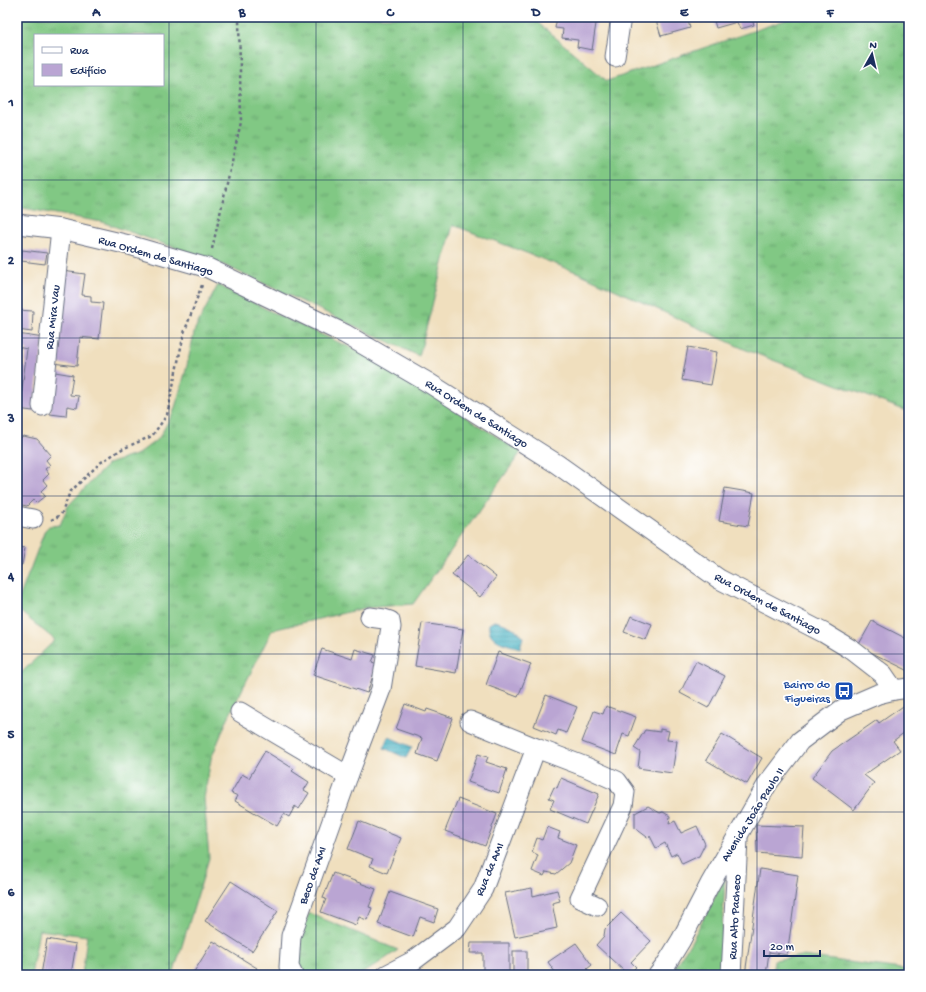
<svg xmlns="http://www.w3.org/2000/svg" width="926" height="992" font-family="'Gochi Hand',sans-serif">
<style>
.grass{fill:url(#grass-tufts);stroke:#4e7c71;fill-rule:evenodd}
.water{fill:url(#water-rules);stroke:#317190}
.building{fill:#baa5d3}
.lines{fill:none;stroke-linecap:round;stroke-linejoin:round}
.street-casing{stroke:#666d80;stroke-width:21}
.path{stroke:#666d80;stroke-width:2.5;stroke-dasharray:3 3;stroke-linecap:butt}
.street{stroke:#fff;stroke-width:19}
.grid{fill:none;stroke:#1b2f5e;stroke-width:1;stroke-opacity:0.55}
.labels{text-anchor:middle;stroke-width:3.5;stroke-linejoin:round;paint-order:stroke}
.street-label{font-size:12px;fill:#1b2f5e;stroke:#fff}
.transit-label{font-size:12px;fill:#164399;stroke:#fff;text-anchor:end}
.neatline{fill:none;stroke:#1b2f5e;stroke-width:1.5}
.grid-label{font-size:13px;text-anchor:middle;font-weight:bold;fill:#1b2f5e}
</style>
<defs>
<pattern id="grass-tufts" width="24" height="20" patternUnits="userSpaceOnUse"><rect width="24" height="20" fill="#81c884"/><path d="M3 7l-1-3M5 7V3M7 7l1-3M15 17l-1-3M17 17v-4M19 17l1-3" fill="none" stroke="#69a36f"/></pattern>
<pattern id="water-rules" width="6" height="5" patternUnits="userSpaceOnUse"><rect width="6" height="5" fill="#47b3c3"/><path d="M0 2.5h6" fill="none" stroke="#3a92a2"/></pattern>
</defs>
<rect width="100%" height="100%" fill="#fff"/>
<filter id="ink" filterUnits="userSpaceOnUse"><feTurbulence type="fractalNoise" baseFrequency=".025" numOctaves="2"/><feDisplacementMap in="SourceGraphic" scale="8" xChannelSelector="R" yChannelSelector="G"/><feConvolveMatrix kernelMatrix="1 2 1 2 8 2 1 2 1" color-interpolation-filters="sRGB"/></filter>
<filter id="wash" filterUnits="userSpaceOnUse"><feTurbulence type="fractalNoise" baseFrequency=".012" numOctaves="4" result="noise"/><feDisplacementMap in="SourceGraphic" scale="16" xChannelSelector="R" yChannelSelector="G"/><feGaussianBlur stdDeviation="0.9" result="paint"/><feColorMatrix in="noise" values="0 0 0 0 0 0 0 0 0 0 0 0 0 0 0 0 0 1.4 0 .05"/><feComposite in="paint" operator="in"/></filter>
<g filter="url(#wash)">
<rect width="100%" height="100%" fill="#f0dfbe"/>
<!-- grass -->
<g class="grass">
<path d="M17 17H531L607 81 794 17H898L901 23 909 24V412L744 349 579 273 453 225 419 356 224 265 102 222 17 207ZM35 35H163V85H35Z"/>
<path d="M218 285 278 315 356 350 418 386 521 452 413 604 365 608 272 630 227 720 211 759 204 798 209 858 173 975H82L87 936 39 930 31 975H17V677L55 640 17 609V604L45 530 49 526 60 525 68 506 108 464 138 454 159 438 174 411 186 370 195 329Z"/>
<path d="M725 878 720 975H669L691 942Z"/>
<path d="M309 913 398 950 370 969 358 975H306C288 957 301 934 309 913Z"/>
<path d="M802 956 909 970V975H772L774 960Z"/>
</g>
<!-- water -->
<g class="water">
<path d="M494 621C505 623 516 628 523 637L520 648C507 644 487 642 489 624Z"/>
<path d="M389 737 412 747 406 758 384 748Z"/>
</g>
<g id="blocks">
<!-- building -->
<g class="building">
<path d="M557 17H597L592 50 577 47 578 40 562 38 563 29 555 28Z"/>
<path d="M655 17H687L690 28 661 36Z"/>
<path d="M713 17H751L754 25 740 29 737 22 716 28Z"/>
<path d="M22 250 47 253 45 264 21 261Z"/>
<path d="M62 271 85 274 82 295 91 296V302L103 303 99 339 80 337 77 366 52 363Z"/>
<path d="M17 310 33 311 32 332 17 330Z"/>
<path d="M17 334 44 338 33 411 17 409V397H21L27 349 17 347Z"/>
<path d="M688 347 717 352 711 385 682 380Z"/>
<path d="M55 372 73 375 70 395 79 396 77 408 67 406 66 416 50 414Z"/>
<path d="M23 436 37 439 51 455 46 460 50 465 45 469 49 474 43 480 47 485 41 491 45 496 36 503 33 500 27 506 17 504V440Z"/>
<path d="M725 488 754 493 748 526 719 521Z"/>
<path d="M17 547 25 548 22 565 17 564Z"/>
<path d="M468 555 496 577 480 597 452 575Z"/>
<path d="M631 616 652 624 646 640 624 632Z"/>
<path d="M872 621 909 640V671L858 646Z"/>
<path d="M422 623 463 629 456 673 415 666Z"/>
<path d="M322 649 352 659 355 649 375 655 372 662 377 664 367 693 313 675Z"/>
<path d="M498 652 531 664 518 697 486 685Z"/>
<path d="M696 661 725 676 708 708 680 693Z"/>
<path d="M546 695 577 707 566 733 558 730 556 735 534 726Z"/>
<path d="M909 702V729L893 741 900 750 864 775 874 783 854 810 812 778 832 751 877 720 879 723Z"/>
<path d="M405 704 426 712 427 709 453 718 437 761 417 754 422 738 396 729Z"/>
<path d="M606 706 636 717 629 736 623 734 616 755 582 742 594 711 603 714Z"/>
<path d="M660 729 669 731 667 740 677 741 672 773 638 768 640 752 634 748 645 730 660 732Z"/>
<path d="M722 734 762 758 747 784 706 760Z"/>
<path d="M265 751 294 769 292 771 309 782 304 790 309 793 299 809 295 806 289 817 284 814 277 826 235 801 238 796 231 793 242 774 249 778Z"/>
<path d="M478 754 488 757 486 762 507 769 499 793 468 782Z"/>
<path d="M561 778 599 794 586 824 550 809 554 800 549 798 554 787 557 788Z"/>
<path d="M458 799 497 814 485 846 445 831Z"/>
<path d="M648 806 660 813 663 812 670 816 669 824 675 821 681 833 697 826 705 844 699 856 682 864 677 853 671 856 665 843 656 848 650 836 647 837 635 828V813Z"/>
<path d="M359 821 401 838 387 873 370 866 373 859 348 849Z"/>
<path d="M756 825 804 827 802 857 757 853Z"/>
<path d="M547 827 560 832 558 838 576 845 569 863 556 874 546 872 544 876 532 871 538 855 532 852 537 838 542 840Z"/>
<path d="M760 869 798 875 791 927 787 955 769 952 766 975H745Z"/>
<path d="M333 873 376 889 369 907 372 908 367 920 359 917 356 925 321 912 326 899 323 898Z"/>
<path d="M231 881 278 911 252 951 205 921Z"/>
<path d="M532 888 533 896 557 890 560 901 552 903 557 928 515 937 505 893Z"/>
<path d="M390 892 438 909 434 922 420 917 413 937 378 924Z"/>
<path d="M621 913 651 941 631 962 636 967 628 975H623L621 974 624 971 596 945 604 936 605 929Z"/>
<path d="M47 939 76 944 71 975H41Z"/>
<path d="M213 941 257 968 253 975H192Z"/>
<path d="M471 943H509V975H483V953H470Z"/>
<path d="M576 943 592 965 587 969 592 975H557L548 962Z"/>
<rect x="513" y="951" width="14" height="24"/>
</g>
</g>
</g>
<g filter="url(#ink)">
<use href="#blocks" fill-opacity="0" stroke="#666d80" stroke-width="1"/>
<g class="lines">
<!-- street casing -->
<g class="street-casing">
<g id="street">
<path d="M615 57 621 17"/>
<path d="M17 224 61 229 129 245 208 268 345 334 429 383 557 464 719 579 824 633 852 650 883 674 894 690"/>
<path d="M42 406 61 229"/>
<path d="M17 516 33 519"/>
<path d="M240 712 348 776"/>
<path d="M536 748 586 767 617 781 625 792 623 806 580 898 597 906"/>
<path d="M293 975 289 967 291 936 348 776 381 689 391 627 390 621 384 619 370 617"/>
<path d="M386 975 413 961 457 928 483 889 536 748 470 721"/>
<path d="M658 975 665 966 681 940 710 884 768 783 800 741 841 710 878 694 894 690 909 688"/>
<path d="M731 975 738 839"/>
</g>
</g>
<!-- path -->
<g class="path">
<path d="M212 249 241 122 239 17"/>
<path d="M51 520 61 515 70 492 100 463 122 449 152 436 167 415 184 333 202 285"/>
</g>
<!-- street -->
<use href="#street" class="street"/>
</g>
</g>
<!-- grid -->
<path class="grid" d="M169 17V975M316 17V975M463 17V975M610 17V975M757 17V975M17 180H909M17 338H909M17 496H909M17 654H909M17 812H909"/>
<!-- icons -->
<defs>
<g id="bus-square" transform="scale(1)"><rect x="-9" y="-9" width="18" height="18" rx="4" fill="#1a4fb4" stroke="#fff"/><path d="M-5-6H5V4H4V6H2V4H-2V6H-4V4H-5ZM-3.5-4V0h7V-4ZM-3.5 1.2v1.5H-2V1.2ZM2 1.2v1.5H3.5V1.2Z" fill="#fff"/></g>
</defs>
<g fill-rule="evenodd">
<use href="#bus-square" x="844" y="691"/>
</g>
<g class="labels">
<!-- street labels -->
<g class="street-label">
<text transform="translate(156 255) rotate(16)" y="4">Rua Ordem de Santiago</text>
<text transform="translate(52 317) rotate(-84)" y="4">Rua Mira Vau</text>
<text transform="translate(477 413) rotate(32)" y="4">Rua Ordem de Santiago</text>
<text transform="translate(768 603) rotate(28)" y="4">Rua Ordem de Santiago</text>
<text transform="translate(752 814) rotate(-58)" y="4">Avenida João Paulo II</text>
<text transform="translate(489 869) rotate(-67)" y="4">Rua da AMI</text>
<text transform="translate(312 875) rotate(-70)" y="4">Beco da AMI</text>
<text transform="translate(734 917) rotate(-87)" y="4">Rua Alto Pacheco</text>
</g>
<!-- transit labels -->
<g class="transit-label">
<text x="830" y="688">Bairro do<tspan x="830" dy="14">Figueiras</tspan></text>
</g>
</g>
<!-- margin -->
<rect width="926" height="992" fill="none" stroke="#fff" stroke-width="44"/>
<!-- legend -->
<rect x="34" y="34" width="130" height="52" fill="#ffffff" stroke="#a4acbf"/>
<rect x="42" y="47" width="20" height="6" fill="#ffffff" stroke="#a4acbf"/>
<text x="70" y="54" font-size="12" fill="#1b2f5e">Rua</text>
<rect x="42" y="64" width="20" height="12" fill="#baa5d3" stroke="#a4acbf"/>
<text x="70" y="74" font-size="12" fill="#1b2f5e">Edifício</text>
<!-- north arrow -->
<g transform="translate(872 54) rotate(8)" stroke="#ffffff" stroke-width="3" paint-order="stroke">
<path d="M0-3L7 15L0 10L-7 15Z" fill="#1b2f5e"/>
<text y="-6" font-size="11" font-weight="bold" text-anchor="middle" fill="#1b2f5e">N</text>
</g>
<!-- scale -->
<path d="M764 950v6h56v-6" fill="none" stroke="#1b2f5e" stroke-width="2"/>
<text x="770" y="950" font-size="12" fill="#1b2f5e" stroke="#ffffff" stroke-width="3" paint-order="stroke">20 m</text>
<rect x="22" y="22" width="882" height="948" class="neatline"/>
<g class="grid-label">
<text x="96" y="16">A</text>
<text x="242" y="16">B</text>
<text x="390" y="16">C</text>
<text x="536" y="16">D</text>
<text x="684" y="16">E</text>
<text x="830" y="16">F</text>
<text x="11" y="106">1</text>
<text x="11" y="264">2</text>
<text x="11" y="422">3</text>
<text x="11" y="580">4</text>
<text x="11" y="738">5</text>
<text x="11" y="896">6</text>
</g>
</svg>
